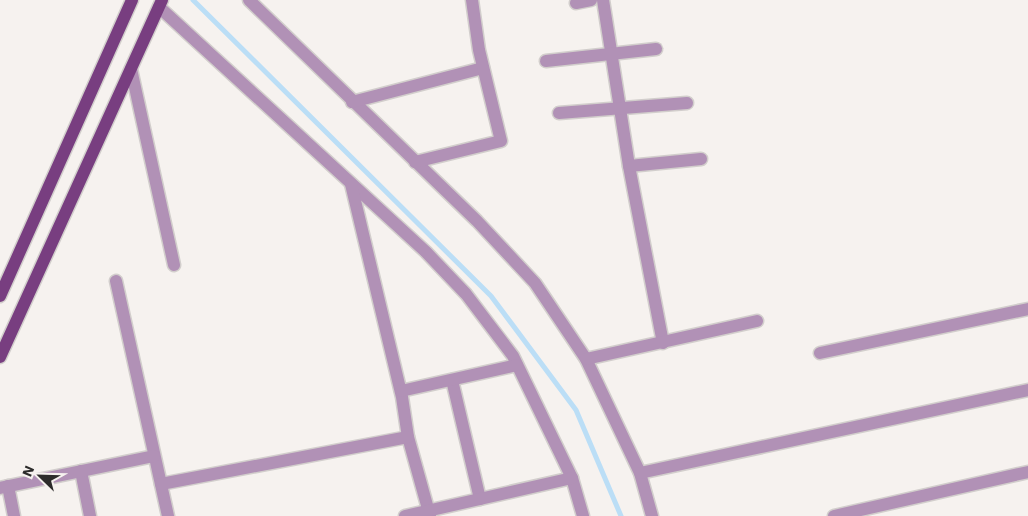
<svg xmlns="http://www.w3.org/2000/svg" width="1028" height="516" font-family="'Work Sans',sans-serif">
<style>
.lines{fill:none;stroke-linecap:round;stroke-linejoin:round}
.stream{stroke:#bbdef6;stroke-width:5}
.minor-casing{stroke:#d2cecc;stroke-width:15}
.major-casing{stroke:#d2cecc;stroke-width:15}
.minor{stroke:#b191b6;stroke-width:12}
.major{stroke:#783e80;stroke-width:12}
</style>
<rect width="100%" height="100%" fill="#f6f2ef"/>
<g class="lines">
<!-- stream -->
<path class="stream" d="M193 0 491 296 576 410 621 516"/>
<!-- minor casing -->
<g class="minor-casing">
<g id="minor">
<path d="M249 0 477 221 535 283 586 359 640 473 652 516"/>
<path d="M603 0 629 166 663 343"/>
<path d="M576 3 591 0"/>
<path d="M159 7 426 252 466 294 513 356 572 478 583 516"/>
<path d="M546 61 656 49"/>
<path d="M131 69 174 265"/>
<path d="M352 102 483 68"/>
<path d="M559 113 687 103"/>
<path d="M415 162 501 141 479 50 472 0"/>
<path d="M629 166 701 159"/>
<path d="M351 184 402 397 408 437 430 516"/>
<path d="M116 281 168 516"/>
<path d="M820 353 1028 309"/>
<path d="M586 359 757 321"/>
<path d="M452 380 480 499"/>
<path d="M401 391 517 365"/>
<path d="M81 471 90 516"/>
<path d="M640 473 1028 390"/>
<path d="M161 484 408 437"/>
<path d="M8 486 14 516"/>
<path d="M0 488 154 456"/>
<path d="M405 516 572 478"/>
<path d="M834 516 1028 472"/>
</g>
</g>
<!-- major casing -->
<g class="major-casing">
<g id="major">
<path d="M0 296 132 0"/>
<path d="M0 357 162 0"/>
</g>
</g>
<!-- minor -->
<use href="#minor" class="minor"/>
<!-- major -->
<use href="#major" class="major"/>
</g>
<!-- north arrow -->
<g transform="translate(40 476) rotate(293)" stroke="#f6f2ef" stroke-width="4" paint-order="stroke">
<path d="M0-4L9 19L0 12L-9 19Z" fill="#2c2b2a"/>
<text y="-8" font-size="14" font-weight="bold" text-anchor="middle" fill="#2c2b2a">N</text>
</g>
</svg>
